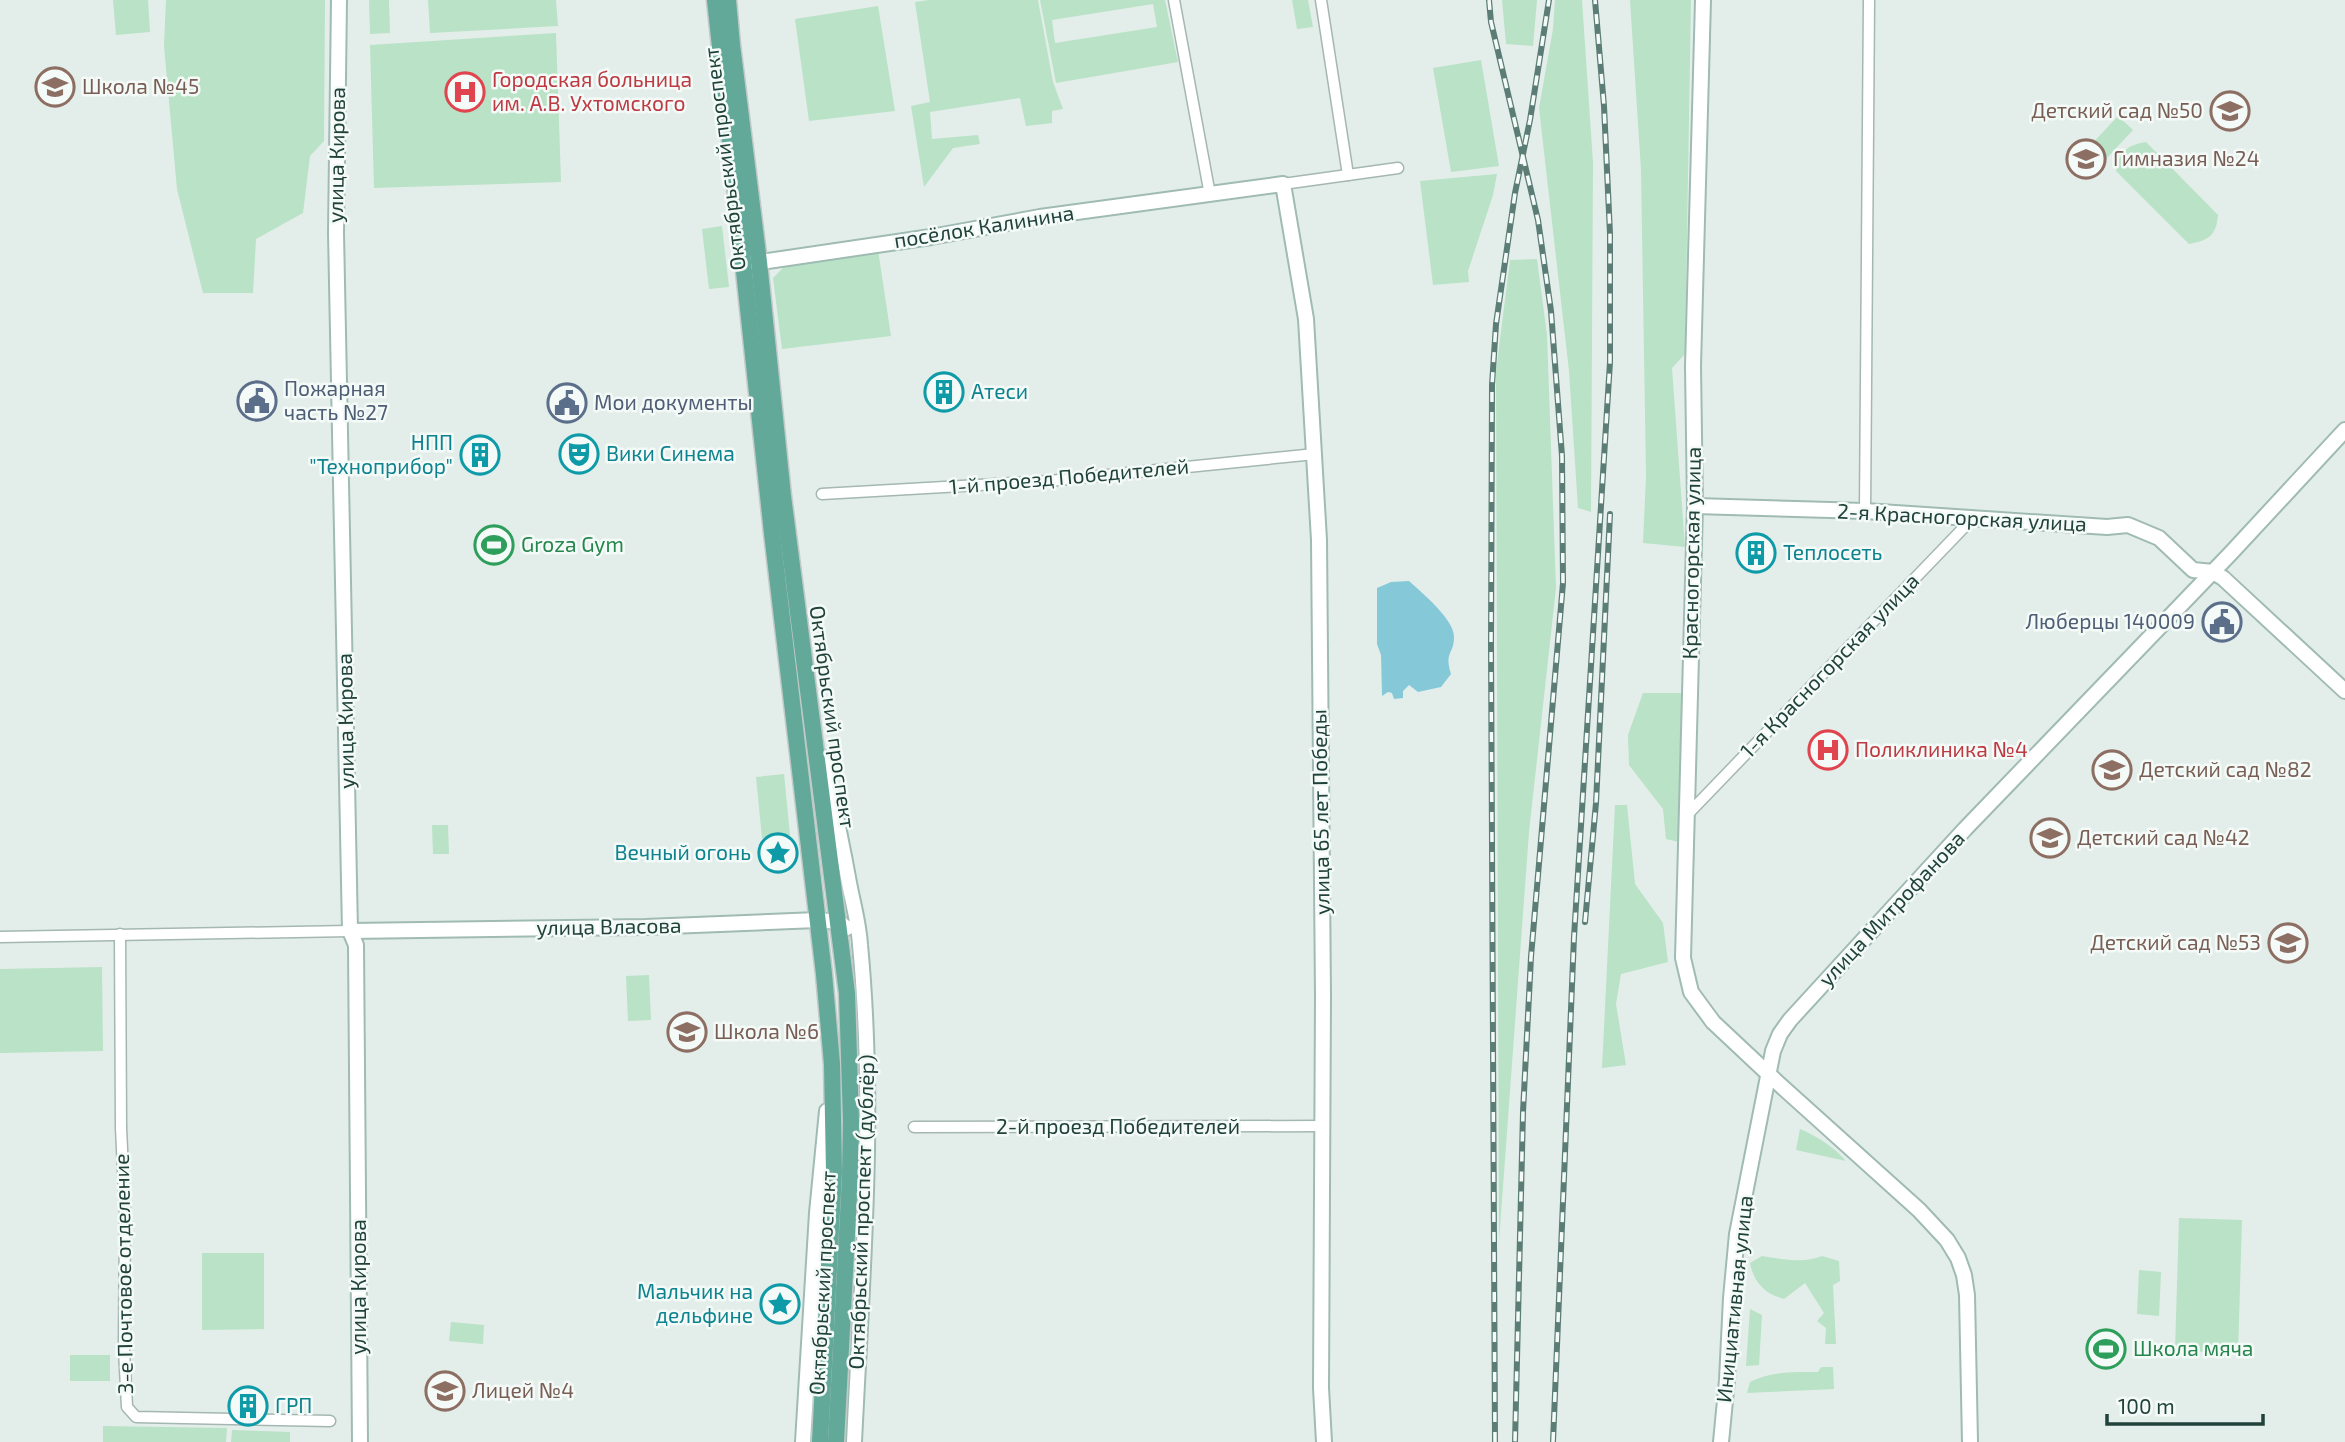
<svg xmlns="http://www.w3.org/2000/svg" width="2345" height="1442" font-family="'Exo 2',sans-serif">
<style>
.green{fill:#b9e2c6;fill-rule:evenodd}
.water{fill:#85c9d9}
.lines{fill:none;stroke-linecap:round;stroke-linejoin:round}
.street-casing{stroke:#a5b7b2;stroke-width:13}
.secondary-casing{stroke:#a0bbb3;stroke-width:18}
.primary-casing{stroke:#c1cac8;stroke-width:19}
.street{stroke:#fff;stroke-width:10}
.secondary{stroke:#fff;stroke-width:14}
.primary{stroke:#62a999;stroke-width:16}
.rail-casing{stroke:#5b7d75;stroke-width:6}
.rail{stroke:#f4faf7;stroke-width:3.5;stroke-dasharray:10;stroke-linecap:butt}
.labels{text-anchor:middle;stroke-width:5;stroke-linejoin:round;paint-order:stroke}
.health-label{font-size:21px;fill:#be3a42;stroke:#f4faf7;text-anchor:start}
.education-label{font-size:21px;fill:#785e54;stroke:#f4faf7;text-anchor:start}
.street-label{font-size:21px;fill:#20423a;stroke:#f4faf7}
.service-label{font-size:21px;fill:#4e5e75;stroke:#f4faf7;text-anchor:start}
.culture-label{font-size:21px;fill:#0d838f;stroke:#f4faf7;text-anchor:start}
.leisure-label{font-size:21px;fill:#27864d;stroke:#f4faf7;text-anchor:start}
</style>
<rect width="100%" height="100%" fill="#e3eeea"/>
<!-- green -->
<g class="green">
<path d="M113 0H148L150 32 116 35Z"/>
<path d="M166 0H325L324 141 310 156 303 213 256 239 253 293H203L177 189 164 46Z"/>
<path d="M369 0H389L390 33 370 34Z"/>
<path d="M428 0H556L558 26 430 33Z"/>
<path d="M929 0H1038L1053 82 1063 109 1052 111V123L1026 126 1020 98 930 112 932 139 978 135 980 144 953 148 924 187 911 106 930 102 915 2Z"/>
<path d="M1040 0H1165L1178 62 1056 83ZM1153 4 1157 27 1055 43 1052 20Z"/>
<path d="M1292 0H1308L1313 27 1297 29Z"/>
<path d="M1502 0H1537L1533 46 1506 44Z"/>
<path d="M1555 0H1582L1593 163 1591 512 1578 508 1569 371 1539 108 1553 29Z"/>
<path d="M1630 0H1691L1685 354 1672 368 1685 547 1643 543 1646 476 1641 170Z"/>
<path d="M878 6 895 111 809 121 795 19Z"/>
<path d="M556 33 561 182 374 188 370 45Z"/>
<path d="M1481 60 1499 166 1451 172 1433 68Z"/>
<path d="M2118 116 2133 130 2104 161 2089 147Z"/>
<path d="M2146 142 2218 215C2216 236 2209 240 2189 244L2116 171C2119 152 2127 145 2146 142Z"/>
<path d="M1497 174 1493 195 1468 271 1469 282 1433 285 1420 181Z"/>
<path d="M722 226 729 287 709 289 702 229Z"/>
<path d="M878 250 891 336 782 349 773 278 784 267Z"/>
<path d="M1537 259 1547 335 1556 588 1529 832 1499 1241 1496 371 1510 260Z"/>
<path d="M1643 693H1686L1683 843 1666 839 1663 809 1629 765 1628 735Z"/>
<path d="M784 774 790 835 762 838 756 777Z"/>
<path d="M1615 805H1627L1635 884 1663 923 1668 962 1621 974 1616 1004 1626 1065 1602 1068Z"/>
<path d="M432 825H448L449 854H433Z"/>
<path d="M102 967 103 1051 0 1053V969Z"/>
<path d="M649 975 651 1020 628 1021 626 976Z"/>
<path d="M1800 1129C1818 1137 1833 1146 1846 1161L1796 1150Z"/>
<path d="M2179 1218 2242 1220 2238 1353 2175 1351Z"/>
<path d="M202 1253H264V1329L202 1330Z"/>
<path d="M1762 1256C1782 1259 1803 1264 1822 1256L1839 1261 1840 1281 1833 1285 1836 1344H1825L1826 1328 1817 1321 1824 1313 1805 1283 1784 1299C1765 1294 1754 1283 1750 1263Z"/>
<path d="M2139 1270 2161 1272 2159 1316 2137 1314Z"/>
<path d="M1750 1309 1762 1315 1759 1365 1746 1366Z"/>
<path d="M451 1322 484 1325 483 1344 449 1341Z"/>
<rect x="70" y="1355" width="40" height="26"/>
<path d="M1821 1367H1833L1834 1389 1747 1393 1750 1382C1772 1371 1794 1372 1818 1372Z"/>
<path d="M103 1426 227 1428 226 1442H103Z"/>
<path d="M232 1430 290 1432V1442H231Z"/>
</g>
<!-- water -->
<path class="water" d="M1409 581C1421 592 1455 620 1454 637 1454 655 1444 651 1451 674L1441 687 1418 692 1409 685 1403 691V698L1394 699 1392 693 1388 692 1382 696 1381 655 1377 644V588L1391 582Z"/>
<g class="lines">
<!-- street casing -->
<g class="street-casing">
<g id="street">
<path d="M1174 0 1210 195"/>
<path d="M1321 0 1348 175"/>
<path d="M1283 184 1398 168"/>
<path d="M822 494 1049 481 1315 454"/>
<path d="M1865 511 1869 0"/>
<path d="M1687 815 1973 518"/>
<path d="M120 934 121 1128 125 1212 124 1350 127 1407 136 1417 330 1421"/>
<path d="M0 937 350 931"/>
<path d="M914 1127 1322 1126"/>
</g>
</g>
<!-- secondary casing -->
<g class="secondary-casing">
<g id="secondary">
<path d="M339 0 336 233 350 931 356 945 360 1442"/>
<path d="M1703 0 1693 366 1695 506 1683 958 1691 992 1713 1022 1778 1083 1919 1210 1947 1240 1958 1258 1964 1275 1967 1295 1970 1442"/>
<path d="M748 264 931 237 1040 217 1283 184 1306 319 1319 540 1323 996 1321 1388 1324 1442"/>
<path d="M1695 506 1865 511 2107 527 2128 525 2159 538 2193 570 2213 572 2223 578 2345 691"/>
<path d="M823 758C833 801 842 844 850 888 854 907 859 926 860 945 876 1112 862 1275 854 1442"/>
<path d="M350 931 645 927 817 920 839 922 847 928"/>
<path d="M803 1442 817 1213 827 1111"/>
<path d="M1721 1442 1727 1380 1731 1298 1737 1234 1773 1051 1780 1034 1790 1020 1965 829 2231 553 2345 430"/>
</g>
</g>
<!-- primary casing -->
<g class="primary-casing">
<g id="primary">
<path d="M715 0 772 533 824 974 832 1064 834 1172 820 1442"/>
<path d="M728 0 732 45 759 262 783 496 847 993 851 1121 850 1177 836 1442"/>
</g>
</g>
<!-- street -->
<use href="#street" class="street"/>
<!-- secondary -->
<use href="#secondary" class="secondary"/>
<!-- primary -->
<use href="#primary" class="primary"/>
<!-- rail casing -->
<g class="rail-casing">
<g id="rail">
<path d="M1489 0 1491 22 1538 220 1551 311 1562 456 1563 583 1531 957 1523 1112 1515 1442"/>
<path d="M1585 922 1596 803 1610 514"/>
<path d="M1495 1442 1491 646 1492 385 1496 324 1515 193 1530 120 1549 0"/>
<path d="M1553 1442 1574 937 1610 362V234L1604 106 1595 0"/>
</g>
</g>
<!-- rail -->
<use href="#rail" class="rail"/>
</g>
<!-- icons -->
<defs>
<g id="school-ring" transform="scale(2.0125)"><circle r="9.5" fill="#f4faf7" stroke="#8d6e63" stroke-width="1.5"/><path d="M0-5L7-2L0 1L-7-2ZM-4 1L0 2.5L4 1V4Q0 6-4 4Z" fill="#8d6e63"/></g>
<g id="hospital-ring" transform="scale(2.0125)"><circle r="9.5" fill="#f4faf7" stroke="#e0444e" stroke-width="1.5"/><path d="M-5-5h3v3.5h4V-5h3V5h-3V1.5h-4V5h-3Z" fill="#e0444e"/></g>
<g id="building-ring" transform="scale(2.0125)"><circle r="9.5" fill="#f4faf7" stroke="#0f9aa8" stroke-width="1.5"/><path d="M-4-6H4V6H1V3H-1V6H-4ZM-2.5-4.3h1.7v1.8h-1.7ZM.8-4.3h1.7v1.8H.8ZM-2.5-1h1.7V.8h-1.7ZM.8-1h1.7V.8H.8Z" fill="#0f9aa8"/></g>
<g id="civic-ring" transform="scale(2.0125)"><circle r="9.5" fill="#f4faf7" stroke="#5c6f8a" stroke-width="1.5"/><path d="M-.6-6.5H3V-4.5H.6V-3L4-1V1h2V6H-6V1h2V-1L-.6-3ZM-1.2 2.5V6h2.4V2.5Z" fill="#5c6f8a"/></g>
<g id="theatre-ring" transform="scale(2.0125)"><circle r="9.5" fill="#f4faf7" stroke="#0f9aa8" stroke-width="1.5"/><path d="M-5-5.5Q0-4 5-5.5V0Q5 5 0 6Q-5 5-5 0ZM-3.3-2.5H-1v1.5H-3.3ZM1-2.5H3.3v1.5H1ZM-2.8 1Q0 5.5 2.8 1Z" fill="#0f9aa8"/></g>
<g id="stadium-ring" transform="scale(2.0125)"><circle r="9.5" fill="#f4faf7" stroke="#2e9e5b" stroke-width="1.5"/><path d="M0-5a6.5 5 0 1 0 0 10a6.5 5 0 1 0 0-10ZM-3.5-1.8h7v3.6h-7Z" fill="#2e9e5b"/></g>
<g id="sight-ring" transform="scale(2.0125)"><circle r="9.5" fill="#f4faf7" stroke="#0f9aa8" stroke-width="1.5"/><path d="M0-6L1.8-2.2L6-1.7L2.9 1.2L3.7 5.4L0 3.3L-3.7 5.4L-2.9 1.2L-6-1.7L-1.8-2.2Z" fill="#0f9aa8"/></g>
</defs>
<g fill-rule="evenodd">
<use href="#school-ring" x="55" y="87"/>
<use href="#hospital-ring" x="465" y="92"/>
<use href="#school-ring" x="2230" y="111"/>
<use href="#school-ring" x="2086" y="159"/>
<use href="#building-ring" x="944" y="392"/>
<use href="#civic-ring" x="257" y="401"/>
<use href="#civic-ring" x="567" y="403"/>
<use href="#theatre-ring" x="579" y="454"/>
<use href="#building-ring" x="480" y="455"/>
<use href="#stadium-ring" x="494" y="545"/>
<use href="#building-ring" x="1756" y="553"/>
<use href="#civic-ring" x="2222" y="622"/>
<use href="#hospital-ring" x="1828" y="750"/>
<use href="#school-ring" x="2112" y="770"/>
<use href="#school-ring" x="2050" y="838"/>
<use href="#sight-ring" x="778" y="853"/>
<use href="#school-ring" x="2288" y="943"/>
<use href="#school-ring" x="687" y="1032"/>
<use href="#sight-ring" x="780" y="1304"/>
<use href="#stadium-ring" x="2106" y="1349"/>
<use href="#school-ring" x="445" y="1391"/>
<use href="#building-ring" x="248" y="1406"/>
</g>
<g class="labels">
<!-- health labels -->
<g class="health-label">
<text x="492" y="87">Городская больница<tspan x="492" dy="24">им. А.В. Ухтомского</tspan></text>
<text x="1855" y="757">Поликлиника №4</text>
</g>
<!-- education labels -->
<g class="education-label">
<text x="82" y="94">Школа №45</text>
<text x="2203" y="118" text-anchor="end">Детский сад №50</text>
<text x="2113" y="166">Гимназия №24</text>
<text x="2139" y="777">Детский сад №82</text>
<text x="2077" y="845">Детский сад №42</text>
<text x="2261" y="950" text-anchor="end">Детский сад №53</text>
<text x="714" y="1039">Школа №6</text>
<text x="472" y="1398">Лицей №4</text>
</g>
<!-- street labels -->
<g class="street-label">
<text transform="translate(337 155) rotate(-89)" y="7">улица Кирова</text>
<text transform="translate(725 159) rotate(-97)" y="7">Октябрьский проспект</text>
<text transform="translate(984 227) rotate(-9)" y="7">посёлок Калинина</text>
<text transform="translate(1069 477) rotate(-5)" y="7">1-й проезд Победителей</text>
<text transform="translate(1962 518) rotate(3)" y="7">2-я Красногорская улица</text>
<text transform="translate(1692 553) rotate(-89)" y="7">Красногорская улица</text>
<text transform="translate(1830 666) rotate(-46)" y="7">1-я Красногорская улица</text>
<text transform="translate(832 717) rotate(82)" y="7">Октябрьский проспект</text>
<text transform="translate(346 721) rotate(-91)" y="7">улица Кирова</text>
<text transform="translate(1321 812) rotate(-91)" y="7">улица 65 лет Победы</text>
<text transform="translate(1892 909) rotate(-47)" y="7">улица Митрофанова</text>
<text transform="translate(609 927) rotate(-1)" y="7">улица Власова</text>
<text x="1118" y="1134">2-й проезд Победителей</text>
<text transform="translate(862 1212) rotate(-88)" y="7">Октябрьский проспект (дублёр)</text>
<text transform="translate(124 1274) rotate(-91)" y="7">3-е Почтовое отделение</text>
<text transform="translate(823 1283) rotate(-87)" y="7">Октябрьский проспект</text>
<text transform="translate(359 1287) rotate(-90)" y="7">улица Кирова</text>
<text transform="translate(1735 1299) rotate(-84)" y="7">Инициативная улица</text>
</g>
<!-- service labels -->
<g class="service-label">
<text x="284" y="396">Пожарная<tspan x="284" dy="24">часть №27</tspan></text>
<text x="594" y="410">Мои документы</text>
<text x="2195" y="629" text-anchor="end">Люберцы 140009</text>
</g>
<!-- culture labels -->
<g class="culture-label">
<text x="971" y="399">Атеси</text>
<text x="453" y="450" text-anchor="end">НПП<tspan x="453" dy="24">"Техноприбор"</tspan></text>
<text x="606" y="461">Вики Синема</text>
<text x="1783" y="560">Теплосеть</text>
<text x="751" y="860" text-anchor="end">Вечный огонь</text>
<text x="753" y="1299" text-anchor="end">Мальчик на<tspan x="753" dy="24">дельфине</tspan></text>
<text x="275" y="1413">ГРП</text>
</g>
<!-- leisure labels -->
<g class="leisure-label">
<text x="521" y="552">Groza Gym</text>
<text x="2133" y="1356">Школа мяча</text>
</g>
</g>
<!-- scale -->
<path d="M2107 1414v10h156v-10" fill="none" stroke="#20423a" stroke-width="3.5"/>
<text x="2118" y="1414" font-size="21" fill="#20423a" stroke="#f4faf7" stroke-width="5" paint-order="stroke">100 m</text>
</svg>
